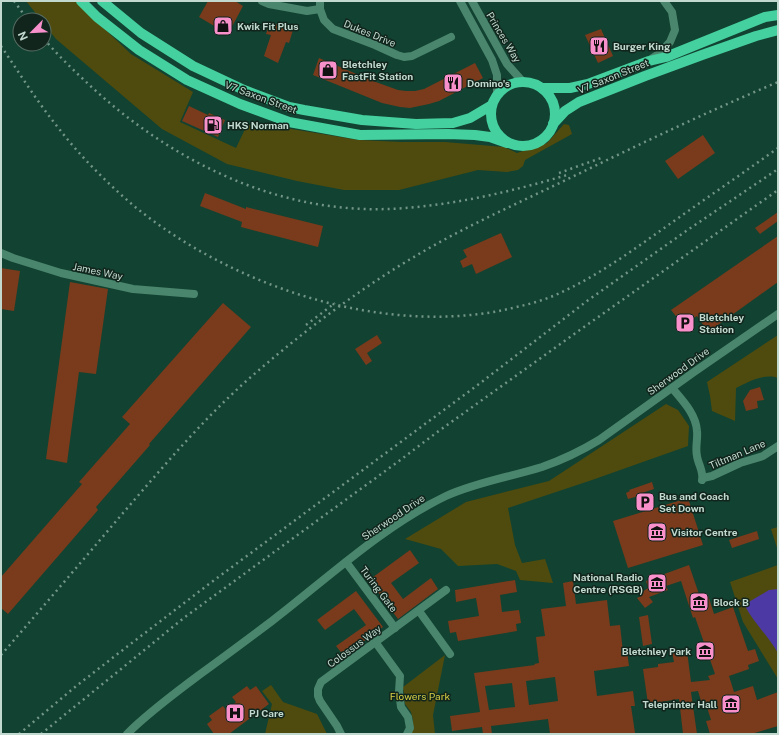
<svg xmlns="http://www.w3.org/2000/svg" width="779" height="735" font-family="'Public Sans',sans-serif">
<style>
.green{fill:#4f4b0e}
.water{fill:#4d39a4}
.building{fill:#793b1b;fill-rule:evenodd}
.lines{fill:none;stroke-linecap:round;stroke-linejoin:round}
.minor{stroke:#4a856d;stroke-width:8}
.major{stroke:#45d0a0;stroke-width:10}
.rail{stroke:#729587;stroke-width:2.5;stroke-dasharray:2 4;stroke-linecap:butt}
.labels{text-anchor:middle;stroke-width:3;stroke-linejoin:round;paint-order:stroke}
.poi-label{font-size:10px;font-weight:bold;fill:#c1d9ce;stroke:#11251d;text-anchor:start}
.street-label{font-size:10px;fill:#c1d9ce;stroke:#11251d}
.park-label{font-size:10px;fill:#d7ce43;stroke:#11251d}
</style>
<rect width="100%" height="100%" fill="#124231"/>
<!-- green -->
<g class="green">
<path d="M26 1H75L131 54 193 92 180 122 236 148 247 125 279 127 359 140 402 142H445L504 147 517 153 547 143 564 124 569 125 572 134 525 160 523 166 518 170 507 172 478 170 399 190H344L297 181 227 164 162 129 56 39 44 24V20H41Z"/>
<path d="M778 335V378C764 373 748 382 736 388L735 421 712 411 710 396 707 382Z"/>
<path d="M666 404 678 410 689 426 688 446 592 480 508 508 515 545 522 563 545 559 553 583 520 580 516 571 497 564 458 566 441 549 405 539 466 502 549 481Z"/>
<path d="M778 527V551L771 529Z"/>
<path d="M778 565V679L743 622 730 582Z"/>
<path d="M445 655 433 715 435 734H411L413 720 411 712 405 704 403 687Z"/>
<path d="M271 685 283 702 317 714 327 734H265L272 704 262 691Z"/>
</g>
<!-- water -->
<path class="water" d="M778 589V653C768 636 754 623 745 606L747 603 769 590Z"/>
<!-- building -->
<g class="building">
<path d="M208 1H235L243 6 228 34 199 17Z"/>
<path d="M270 22 293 30 289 43 286 42 278 63 264 56 271 35 266 34Z"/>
<path d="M601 29 613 56 598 63 585 35Z"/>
<path d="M319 58 373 81 398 90 406 91H415L424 89 475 63 483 78 439 101 429 104 410 108 400 107 382 103 313 75Z"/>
<path d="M189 106 208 115 209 113 225 120 218 137 182 121Z"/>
<path d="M703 135 715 153 678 179 665 161Z"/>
<path d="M205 193 246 209V207L323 226 318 247 241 227 242 222 200 206Z"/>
<path d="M778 212V221L760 234 755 228Z"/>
<path d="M501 233 512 257 476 274 472 264 463 268 460 261 467 257 463 250Z"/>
<path d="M778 236V282L708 332 697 316 683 325 671 310Z"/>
<path d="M1 268 20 271 14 311 1 309Z"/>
<path d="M70 282 108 289 96 374 79 372 67 463 46 459Z"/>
<path d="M223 303 251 327 149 444 150 445 96 507 98 510 8 614 1 608V577L82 484 79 482 130 424 122 417Z"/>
<path d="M377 335 382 343 367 353 372 361 366 365 355 349Z"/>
<path d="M760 387 764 400 757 401 758 408 746 411 743 401 750 390Z"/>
<path d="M652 482 654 489 639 494V496L628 499 626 493 630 491 629 490Z"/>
<path d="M688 498 703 545 628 568 613 521Z"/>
<path d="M757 531 759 539 732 548 729 540Z"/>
<path d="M410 550 419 563 391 583 403 599 431 578 438 589 398 619 369 580Z"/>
<path d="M689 565 700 597 708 595 714 614 733 607 748 651 755 649 759 661 748 665 749 669 729 676 734 692 753 686 757 700 778 692V726L751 734H710L706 721 711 720 705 701H701L698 691 691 692 697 734H683L679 699 648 704 643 669 658 667V664L674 662 672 653 687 651 691 682 710 680 708 676 715 674 695 617 693 618 681 581 666 586 668 590 649 597 653 602 645 608 637 598 641 596 639 594 648 588 646 581 667 573Z"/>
<path d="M515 580 517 592 500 595 502 612 519 610 521 623 516 624 517 631 458 641 456 632 450 633 448 621 479 616 476 598 456 602 455 590Z"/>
<path d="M573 581 576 604 607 600 610 626 620 625 623 652 627 651 629 666 594 671 597 696 633 691 635 706H631L635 733 625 734H550L548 719 491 726 492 734H483L482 727 452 731 450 716 480 712 474 673 535 665 534 664 539 663 536 637 545 636 541 609 566 606 563 583ZM555 677 558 701 529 705 526 681ZM512 683 515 707 489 710 485 686Z"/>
<path d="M356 591 383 627 344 656 336 646 366 625 354 609 325 630 317 620Z"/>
<path d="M648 615 652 644 643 646 639 617Z"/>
<path d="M247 686 250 690 256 686 269 704 229 734H214L207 724 212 720 209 716 223 706 226 710 236 702 232 697Z"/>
</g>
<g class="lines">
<!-- minor -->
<g class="minor">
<path d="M262 1 269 4 307 11 320 9"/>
<path d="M320 1V9L324 20 333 29 375 45 397 55 404 57 412 56 451 37"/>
<path d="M460 1 492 60 497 75V94"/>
<path d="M472 1 507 64 523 82"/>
<path d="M651 59 660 53 670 42 675 30 672 12 664 1"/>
<path d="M1 253 13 258 61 273 133 289 194 294"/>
<path d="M672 388C682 400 696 414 697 431 698 439 695 447 697 456 698 464 704 472 702 480"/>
<path d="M703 478 712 476 740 463 763 456 778 446"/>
<path d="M346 562 395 628"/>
<path d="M419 611 450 654"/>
<path d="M376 643 400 676 399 692 401 707 408 717 410 728 407 734"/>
<path d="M127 734C149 712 174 694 199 675 224 657 248 639 272 621 328 578 383 526 446 496 477 482 510 477 542 467 562 460 581 451 599 440L694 372 778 314"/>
<path d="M341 734 337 726 320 701 318 696V689L321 682 446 590"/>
</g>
<!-- major -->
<g class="major">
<path d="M81 1 97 17 139 50 187 80 240 104 289 122 360 135 448 134 475 135 490 137 507 143"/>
<path d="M102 1 141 33 193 66 244 90 289 107 304 110 362 120 416 124 453 123 470 118 492 105"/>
<circle cx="523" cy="114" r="32"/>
<path d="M542 88H570L588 84 649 61 666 57 765 17 778 15"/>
<path d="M553 124 565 111 579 102 645 76 702 55 756 36 778 30"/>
</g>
<!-- rail -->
<g class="rail">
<path d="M14 1 28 20"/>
<path d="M44 39C56 53 69 66 82 78 163 156 271 213 387 209 447 207 510 192 567 175"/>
<path d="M1 46C20 74 38 103 60 130 81 157 107 183 134 206 231 285 375 334 499 311 517 307 536 303 553 296 591 280 626 255 660 231 699 203 739 176 778 148"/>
<path d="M559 173 601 158"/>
<path d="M306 325 335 303"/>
<path d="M1 655C42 608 83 560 123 513 162 468 200 423 244 383 302 332 364 285 431 247 477 221 525 200 572 177 640 144 709 111 778 82"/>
<path d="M19 734 75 687 124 649 209 584 479 384 587 301 689 229 778 169"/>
<path d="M41 734 185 617 399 461 436 433 577 332 778 190"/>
</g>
</g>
<!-- icons -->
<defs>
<g id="shop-square" transform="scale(1)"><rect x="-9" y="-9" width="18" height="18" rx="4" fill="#f890cb" stroke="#11251d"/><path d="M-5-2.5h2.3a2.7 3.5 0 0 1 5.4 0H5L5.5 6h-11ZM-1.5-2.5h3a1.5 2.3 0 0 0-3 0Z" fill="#111"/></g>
<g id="restaurant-square" transform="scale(1)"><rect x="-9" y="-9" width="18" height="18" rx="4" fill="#f890cb" stroke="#11251d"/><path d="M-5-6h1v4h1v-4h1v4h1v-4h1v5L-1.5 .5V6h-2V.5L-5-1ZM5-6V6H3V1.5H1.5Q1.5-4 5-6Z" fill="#111"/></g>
<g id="fuel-square" transform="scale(1)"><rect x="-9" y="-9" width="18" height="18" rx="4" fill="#f890cb" stroke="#11251d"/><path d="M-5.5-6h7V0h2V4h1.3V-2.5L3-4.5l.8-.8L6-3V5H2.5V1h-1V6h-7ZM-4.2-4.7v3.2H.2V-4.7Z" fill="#111"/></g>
<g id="parking-square" transform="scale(1)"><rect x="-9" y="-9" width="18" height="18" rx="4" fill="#f890cb" stroke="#11251d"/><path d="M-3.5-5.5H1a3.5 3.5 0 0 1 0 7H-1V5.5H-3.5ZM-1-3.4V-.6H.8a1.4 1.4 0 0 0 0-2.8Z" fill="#111"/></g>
<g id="museum-square" transform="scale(1)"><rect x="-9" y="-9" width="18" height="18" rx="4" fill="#f890cb" stroke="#11251d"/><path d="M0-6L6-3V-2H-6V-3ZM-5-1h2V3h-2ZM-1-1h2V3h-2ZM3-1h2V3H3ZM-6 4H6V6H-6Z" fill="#111"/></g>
<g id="hospital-square" transform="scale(1)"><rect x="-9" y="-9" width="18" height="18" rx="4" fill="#f890cb" stroke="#11251d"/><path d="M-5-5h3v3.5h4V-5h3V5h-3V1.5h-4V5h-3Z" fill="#111"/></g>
</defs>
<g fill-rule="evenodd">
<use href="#shop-square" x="223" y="26"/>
<use href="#restaurant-square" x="599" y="46"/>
<use href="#shop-square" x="328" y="70"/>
<use href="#restaurant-square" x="453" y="83"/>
<use href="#fuel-square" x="213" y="125"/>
<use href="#parking-square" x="685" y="323"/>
<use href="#parking-square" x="645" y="502"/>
<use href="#museum-square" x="657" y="532"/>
<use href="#museum-square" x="657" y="583"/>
<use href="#museum-square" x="699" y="602"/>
<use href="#museum-square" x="705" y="651"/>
<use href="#museum-square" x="731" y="704"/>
<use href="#hospital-square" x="235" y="713"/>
</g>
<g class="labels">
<!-- poi labels -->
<g class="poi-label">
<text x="237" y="30">Kwik Fit Plus</text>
<text x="613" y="50">Burger King</text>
<text x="342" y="68">Bletchley<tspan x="342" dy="12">FastFit Station</tspan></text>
<text x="467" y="87">Domino's</text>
<text x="227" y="129">HKS Norman</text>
<text x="699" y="321">Bletchley<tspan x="699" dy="12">Station</tspan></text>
<text x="659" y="500">Bus and Coach<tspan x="659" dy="12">Set Down</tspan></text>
<text x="671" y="536">Visitor Centre</text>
<text x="643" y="581" text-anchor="end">National Radio<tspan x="643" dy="12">Centre (RSGB)</tspan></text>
<text x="713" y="606">Block B</text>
<text x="691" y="655" text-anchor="end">Bletchley Park</text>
<text x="717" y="708" text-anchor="end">Teleprinter Hall</text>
<text x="249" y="717">PJ Care</text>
</g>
<!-- street labels -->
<g class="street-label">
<text transform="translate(370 33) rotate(22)" y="4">Dukes Drive</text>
<text transform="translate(504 37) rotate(59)" y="4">Princes Way</text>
<text transform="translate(613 76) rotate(-22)" y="4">V7 Saxon Street</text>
<text transform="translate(261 97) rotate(20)" y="4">V7 Saxon Street</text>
<text transform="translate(98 271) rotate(12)" y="4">James Way</text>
<text transform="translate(678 371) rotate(-36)" y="4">Sherwood Drive</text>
<text transform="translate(737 454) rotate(-23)" y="4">Tiltman Lane</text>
<text transform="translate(393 517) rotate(-34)" y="4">Sherwood Drive</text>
<text transform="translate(379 589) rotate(53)" y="4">Turing Gate</text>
<text transform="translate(354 646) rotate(-36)" y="4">Colossus Way</text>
</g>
<!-- park labels -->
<g class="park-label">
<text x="420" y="700">Flowers Park</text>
</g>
</g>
<!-- border -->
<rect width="779" height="735" fill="none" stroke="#c1d9ce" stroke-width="4"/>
<!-- north arrow -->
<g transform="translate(32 32) rotate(246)"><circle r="19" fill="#11251d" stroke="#576d64"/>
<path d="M0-3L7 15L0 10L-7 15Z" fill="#f890cb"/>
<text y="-6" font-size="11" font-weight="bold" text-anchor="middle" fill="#c1d9ce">N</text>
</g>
</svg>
